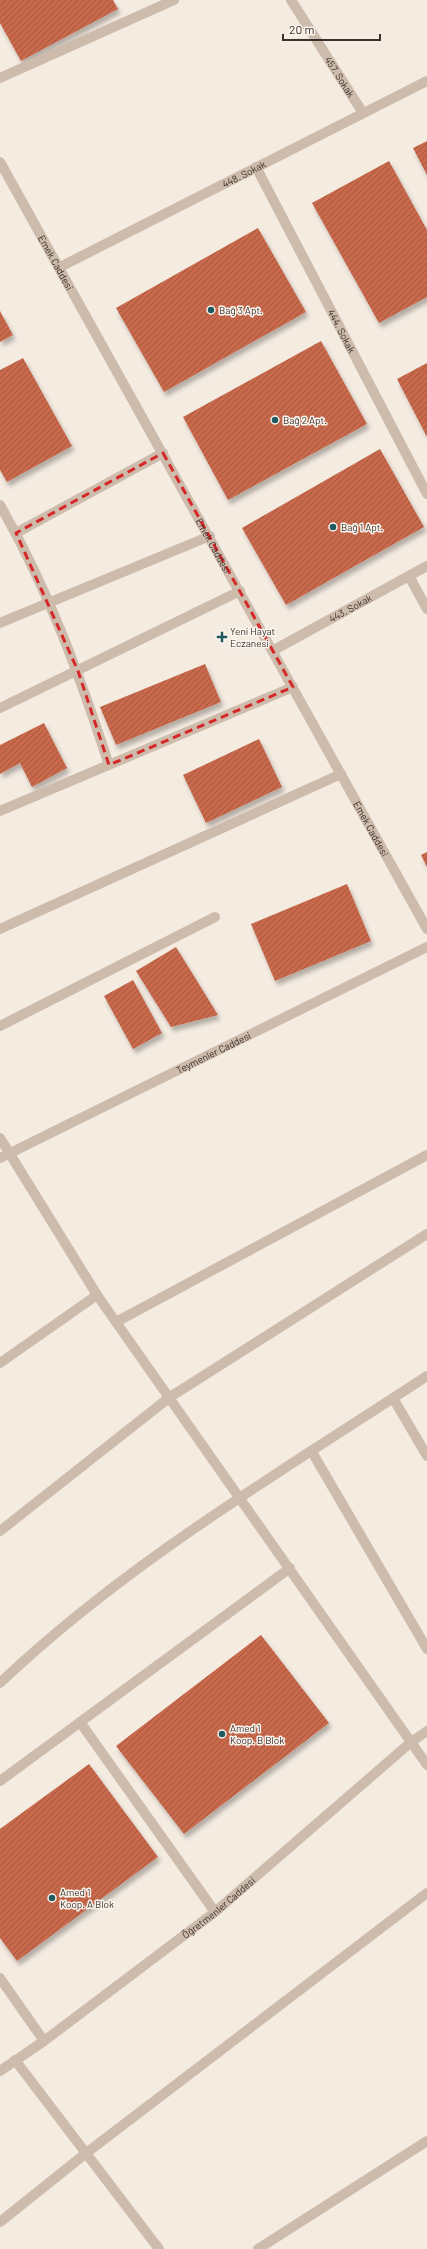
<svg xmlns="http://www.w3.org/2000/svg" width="427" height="2249" font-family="Barlow,sans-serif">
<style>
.building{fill:url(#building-hatch);filter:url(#shadow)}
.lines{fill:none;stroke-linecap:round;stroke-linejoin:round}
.minor{stroke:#cdbbac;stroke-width:10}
.tertiary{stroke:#cdbbac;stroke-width:10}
.marked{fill:none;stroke:#d62828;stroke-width:3;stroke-dasharray:8 5;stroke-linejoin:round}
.poi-dot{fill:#1f5a5e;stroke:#fbf5ee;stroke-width:1.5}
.labels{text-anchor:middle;stroke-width:3;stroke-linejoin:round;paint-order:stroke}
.street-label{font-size:10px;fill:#3b302b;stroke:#fbf5ee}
.poi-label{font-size:10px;fill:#3b302b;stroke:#fbf5ee;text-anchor:start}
</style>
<defs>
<pattern id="building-hatch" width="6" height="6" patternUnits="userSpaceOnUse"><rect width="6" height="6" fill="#c8694b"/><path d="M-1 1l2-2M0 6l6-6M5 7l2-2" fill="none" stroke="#a4573f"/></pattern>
<filter id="shadow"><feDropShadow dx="2.5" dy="4.5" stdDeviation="2" flood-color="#0004"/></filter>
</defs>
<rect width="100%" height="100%" fill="#f4ebe1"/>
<!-- building -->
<g class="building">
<path d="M0 0H113L118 9 21 61 0 23Z"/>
<path d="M427 141V175L413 148Z"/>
<path d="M389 161 427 230V297L379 323 312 203Z"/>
<path d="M258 228 306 312 164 392 116 308Z"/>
<path d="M0 311 13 335 0 342Z"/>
<path d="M321 341 367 424 228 500 183 417Z"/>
<path d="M23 358 72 446 7 482 0 470V370Z"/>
<path d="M427 363V437L397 379Z"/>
<path d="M380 449 424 527 286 605 242 528Z"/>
<path d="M205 664 221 702 116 745 100 707Z"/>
<path d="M44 723 67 768 32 787 20 763 0 774V745Z"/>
<path d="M259 739 282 787 206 823 183 775Z"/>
<path d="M427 852V867L421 855Z"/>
<path d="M347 884 371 941 275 981 251 924Z"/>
<path d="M176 947 218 1015 171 1027 136 971Z"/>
<path d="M133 980 162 1033 133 1049 104 996Z"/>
<path d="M261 1635 329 1723 184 1834 116 1746Z"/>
<path d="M89 1764 158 1857 17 1961 0 1938V1829Z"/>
</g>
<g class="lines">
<!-- minor -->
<g class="minor">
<path id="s1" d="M291 0 363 113"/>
<path d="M0 78 174 0"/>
<path id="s2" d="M256 167 427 494"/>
<path id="s3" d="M60 267 427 81"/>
<path d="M0 505C48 589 79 673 109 765"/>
<path d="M16 533 163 453"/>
<path d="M409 576 427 609"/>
<path d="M0 623 210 536"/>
<path id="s4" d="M274 650 427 566"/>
<path d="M0 708 240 591"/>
<path d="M0 811 293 687"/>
<path d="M0 929 341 774"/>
<path d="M0 1026 215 917"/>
<path d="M0 1138 97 1295 427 1765"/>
<path d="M116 1322 427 1155"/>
<path d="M0 1363 97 1295"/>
<path d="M393 1398 427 1456"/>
<path d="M312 1452 427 1649"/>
<path d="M0 1531 170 1397 427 1234"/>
<path d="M0 1683C127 1562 281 1472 427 1376"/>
<path d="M80 1722 215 1912"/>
<path d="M0 1781 290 1568"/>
<path d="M15 2060 159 2249"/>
<path d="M0 2222 85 2154 427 1893"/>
<path d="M258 2249 427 2141"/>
</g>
<!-- tertiary -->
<g class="tertiary">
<path id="s5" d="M0 162 427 929"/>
<path id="s6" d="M0 1158 427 947"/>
<path d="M0 1978 44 2041"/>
<path id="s7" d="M0 2071 44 2041 215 1912 410 1743 427 1731"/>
</g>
</g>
<!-- marked area -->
<path class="marked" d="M163 453 293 687 109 765 78 671 16 533Z"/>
<!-- markers -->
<g class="poi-dot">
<circle cx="211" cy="310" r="4"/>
<circle cx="275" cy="420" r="4"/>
<circle cx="333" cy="527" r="4"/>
<path d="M220 631h4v4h4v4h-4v4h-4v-4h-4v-4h4z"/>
<circle cx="222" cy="1734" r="4"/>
<circle cx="52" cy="1898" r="4"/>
</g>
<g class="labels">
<!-- street labels -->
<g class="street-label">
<text dy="4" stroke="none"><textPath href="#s1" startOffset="91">457. Sokak</textPath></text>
<text dy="4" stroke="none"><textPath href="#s3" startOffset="206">448. Sokak</textPath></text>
<text dy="4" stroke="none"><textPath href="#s5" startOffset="115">Emek Caddesi</textPath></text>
<text dy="4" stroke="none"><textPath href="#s2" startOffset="185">444. Sokak</textPath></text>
<text dy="4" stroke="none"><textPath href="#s5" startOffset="439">Emek Caddesi</textPath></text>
<text dy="4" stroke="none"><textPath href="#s4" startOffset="87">443. Sokak</textPath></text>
<text dy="4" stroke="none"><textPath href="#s5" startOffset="763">Emek Caddesi</textPath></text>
<text dy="4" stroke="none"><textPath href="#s6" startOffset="238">Teymenler Caddesi</textPath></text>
<text dy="4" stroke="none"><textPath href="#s7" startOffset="273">Öğretmenler Caddesi</textPath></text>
</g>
<!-- poi labels -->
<g class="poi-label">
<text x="219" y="314">Bağ 3 Apt.</text>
<text x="283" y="424">Bağ 2 Apt.</text>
<text x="341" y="531">Bağ 1 Apt.</text>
<text x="230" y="635">Yeni Hayat<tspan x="230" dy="12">Eczanesi</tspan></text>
<text x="230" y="1732">Amed 1<tspan x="230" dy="12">Koop. B Blok</tspan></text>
<text x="60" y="1896">Amed 1<tspan x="60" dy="12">Koop. A Blok</tspan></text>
</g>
</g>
<!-- scale -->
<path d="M283 34v6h97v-6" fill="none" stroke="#3b302b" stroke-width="2"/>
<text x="289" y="34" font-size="12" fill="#3b302b" stroke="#fbf5ee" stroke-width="3" paint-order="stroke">20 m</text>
</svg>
